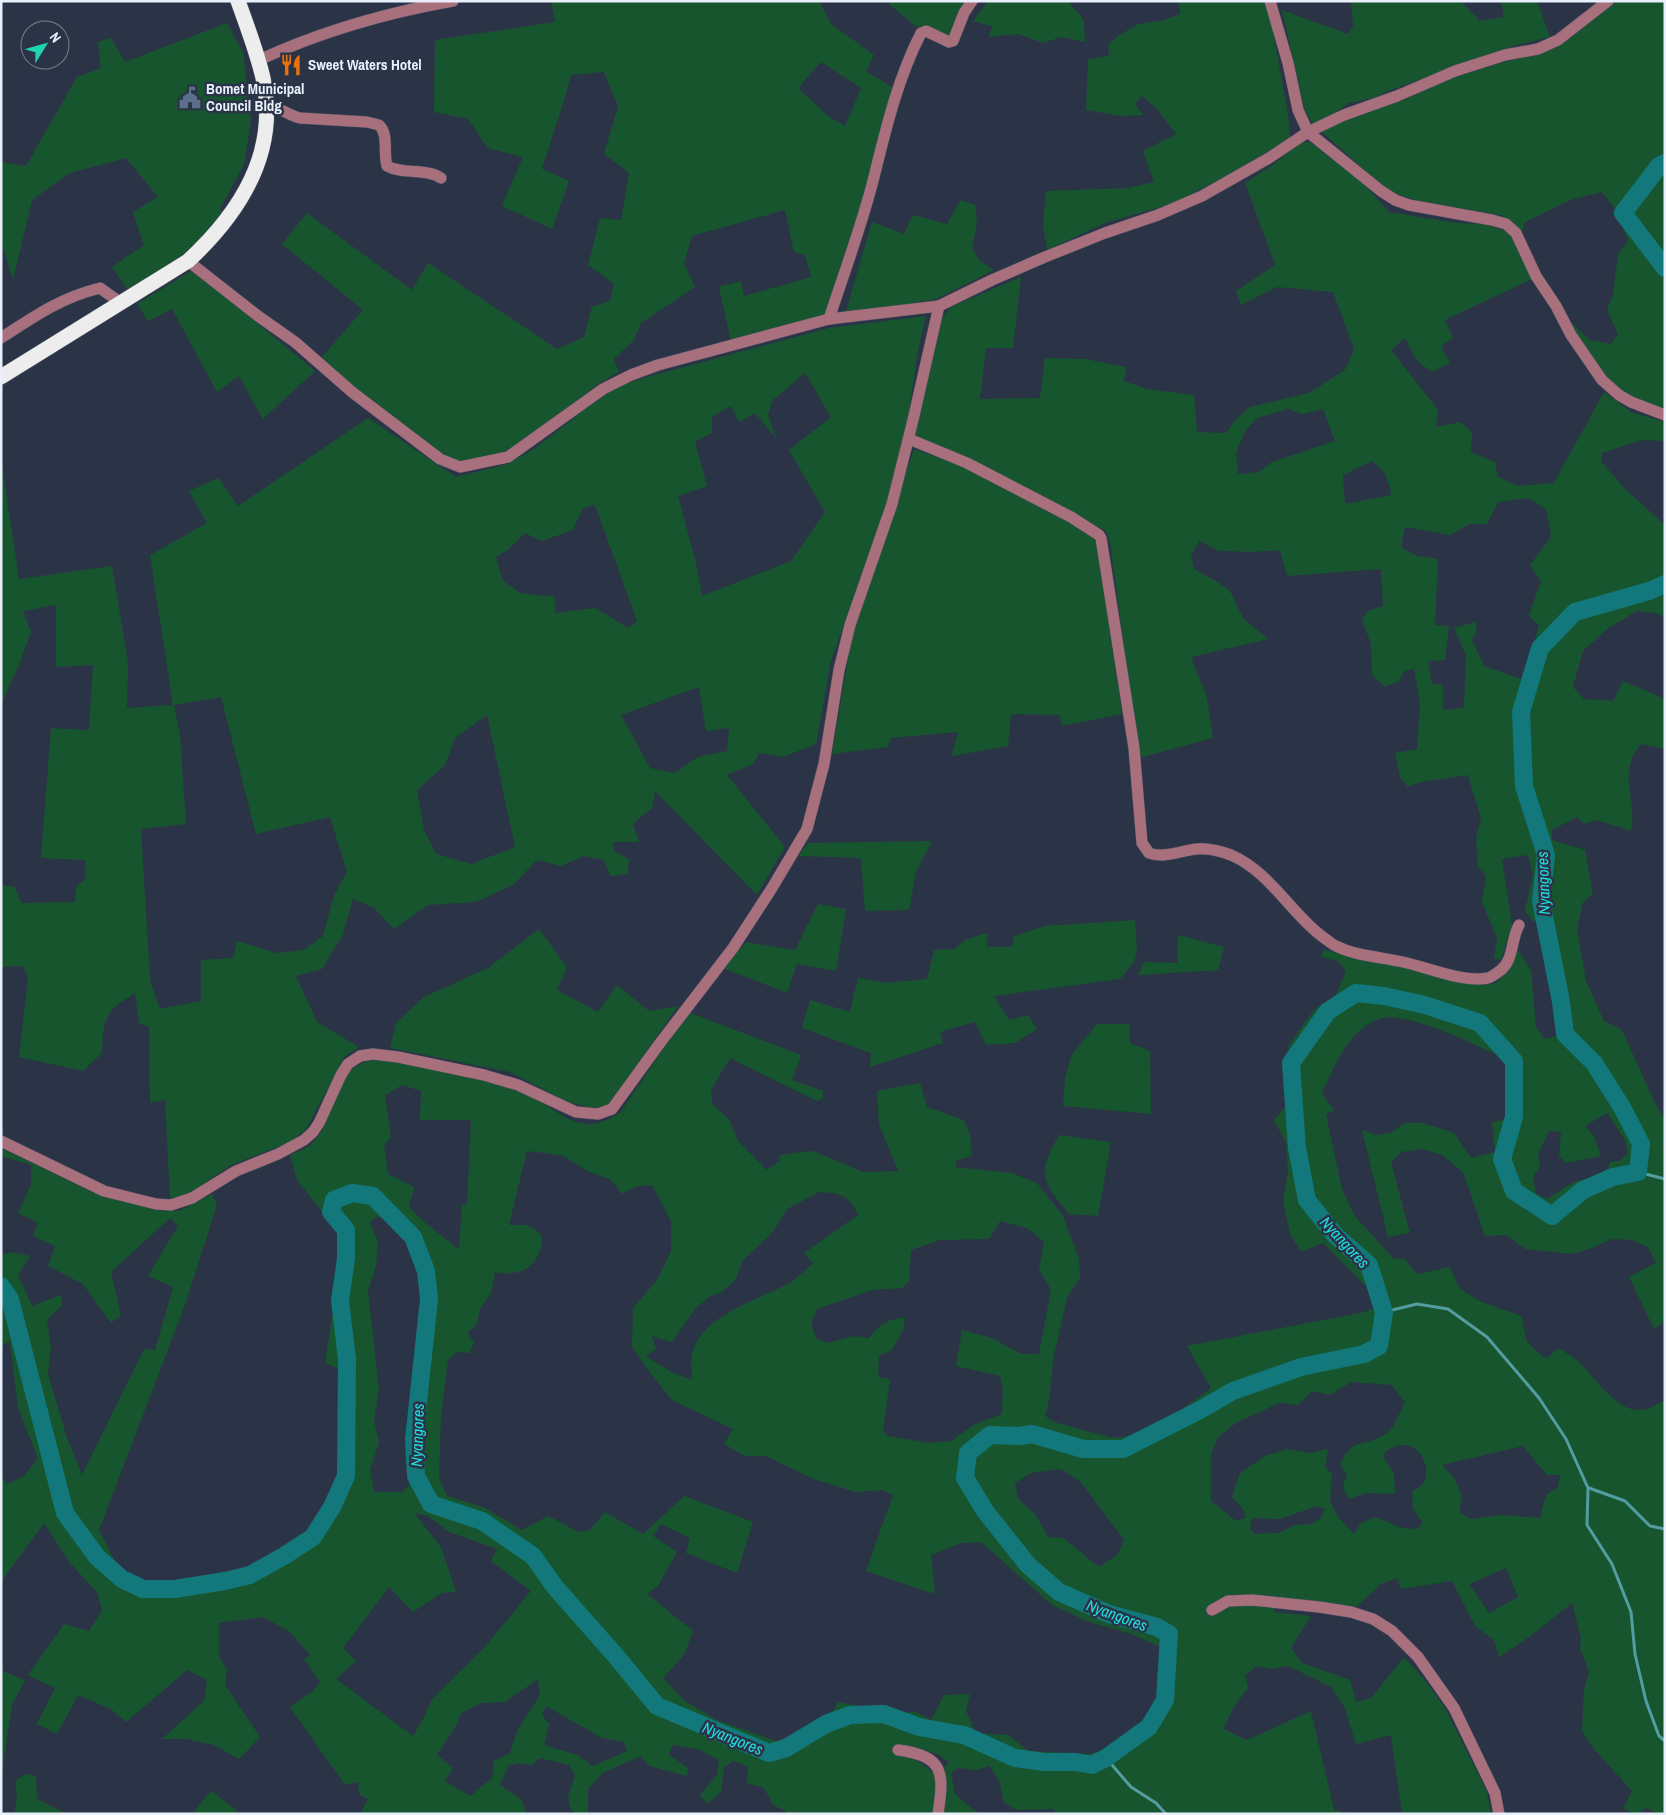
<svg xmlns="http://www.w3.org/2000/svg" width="1666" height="1815" font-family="'Archivo Narrow',sans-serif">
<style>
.green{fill:#17552f;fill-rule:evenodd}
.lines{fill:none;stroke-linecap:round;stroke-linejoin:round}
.stream{stroke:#539ca2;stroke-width:3}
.river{stroke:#13787b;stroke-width:18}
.minor-casing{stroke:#495263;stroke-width:12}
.highway-casing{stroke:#495263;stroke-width:16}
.minor{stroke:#a86f7d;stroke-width:11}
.highway{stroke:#ededed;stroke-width:15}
.labels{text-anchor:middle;stroke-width:5;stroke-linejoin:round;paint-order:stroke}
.poi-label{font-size:15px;font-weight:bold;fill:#e9f0fc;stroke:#2b3446;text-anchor:start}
.water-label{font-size:16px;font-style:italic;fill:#1edee3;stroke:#2b3446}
</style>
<rect width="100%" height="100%" fill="#2b3446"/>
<!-- green -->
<g class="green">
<path d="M551 1H819L831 24 874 55 866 71 893 88 870 177 827 317 731 341 719 287 741 281 744 296 811 277 805 255 794 252 785 210 692 236 684 263 695 287 641 323 634 340 614 359 619 372 598 384 522 442 501 453 464 463 447 458 356 393 321 358 363 310 282 244 307 213 412 290 428 263 557 349 584 337 592 307 610 301 614 284 588 265 600 218 621 220 629 173 604 154 618 106 604 72 571 75 566 94 542 169 569 181 552 229 502 206 523 157 488 148 468 119 434 112 435 40 555 22ZM821 62 861 88 845 126 828 116 798 88Z"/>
<path d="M891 1H965L957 14 951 37 927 25 917 27 889 4Z"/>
<path d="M988 1H1068L1084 20 1085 42 1061 37 1043 43 1018 34 989 37 992 26 973 21Z"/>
<path d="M1179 1H1264L1271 20 1288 114 1290 137 1238 170 1171 204 1105 223 1047 250 1043 226 1046 191 1128 188 1154 182 1143 151 1176 134 1158 110 1142 96 1135 104 1143 115 1120 116 1086 110 1088 59 1109 56 1108 45 1118 36 1138 24 1161 21 1180 14Z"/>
<path d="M1351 1H1463L1462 3 1480 21 1504 17 1501 1H1537L1550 37 1513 46 1388 91 1374 98 1348 103 1334 114 1313 124 1305 111 1282 10 1348 34 1353 27Z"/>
<path d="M1616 1H1665V410C1645 403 1626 394 1610 381 1596 369 1579 339 1571 322L1589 340 1611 344 1618 334 1607 310 1613 295 1618 254 1628 241 1615 209 1602 192 1573 199 1525 222 1522 233 1501 215 1418 201 1387 190 1322 132 1360 113 1399 102 1444 81 1494 65 1554 49 1572 37Z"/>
<path d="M227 23 243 52 251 119 244 164 220 209 226 214 186 253 129 292 112 267 144 245 133 212 158 197 126 158 70 173 32 200 13 280 1 241V162L26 166 77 77 101 68 98 42 111 38 125 62Z"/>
<path d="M1310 142 1365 185 1389 212 1457 223 1484 224 1505 231 1513 237 1532 279 1445 320 1453 338 1441 346 1450 363 1432 372 1417 361 1405 338 1391 350 1438 410 1436 427 1460 422 1472 432 1471 452 1495 462 1498 477 1519 486 1554 483 1604 392 1631 412 1665 422V441L1642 440 1602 453 1601 461 1625 489 1665 525V617L1656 613 1637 611 1607 629 1583 651 1573 687 1584 699 1613 701 1623 681 1665 699V749L1641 744C1616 773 1638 799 1631 831L1597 820 1584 824 1577 817 1552 830V840L1585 850 1593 894 1583 902 1577 929 1586 981 1604 1021 1622 1030 1654 1101 1665 1119V1322L1654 1329 1629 1277 1656 1263 1648 1247 1632 1240 1611 1239 1592 1248 1572 1254 1525 1249 1506 1235 1485 1236 1463 1172 1442 1155 1422 1149 1401 1152 1391 1162 1410 1233 1388 1237 1362 1130 1375 1135 1391 1133 1405 1123H1423L1454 1133 1471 1158 1495 1152 1492 1123 1510 1117C1510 1098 1514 1074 1501 1058 1497 1054 1489 1051 1484 1049 1462 1038 1403 1011 1379 1019 1348 1030 1335 1066 1322 1093L1334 1110 1326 1115 1342 1189 1354 1215 1393 1258 1405 1259 1417 1274 1450 1267 1459 1288 1479 1301 1521 1316 1527 1342 1546 1359 1558 1348C1565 1352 1574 1357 1580 1363 1594 1376 1614 1408 1636 1410 1646 1411 1656 1405 1665 1400V1814H1654L1655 1812 1647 1808 1635 1814 1623 1808 1632 1791 1594 1749 1582 1731 1584 1690 1589 1672 1580 1648 1581 1638 1572 1603 1532 1635 1499 1657 1494 1640 1475 1626 1452 1581 1401 1589 1397 1578 1381 1584 1354 1609 1279 1597 1252 1594 1229 1595 1208 1607V1617L1228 1607 1242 1604 1274 1607V1612L1311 1616 1291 1648 1302 1663 1350 1680 1356 1702 1371 1698 1404 1657 1424 1679 1445 1708 1487 1792 1491 1814H1402L1391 1735 1356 1744 1344 1706 1331 1687 1288 1666 1271 1669 1257 1666 1245 1675 1248 1688 1233 1708 1224 1729 1247 1740 1311 1711 1334 1810 1352 1814H1057L1053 1809 1017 1810 1004 1802 999 1780 989 1766 976 1770 958 1768 951 1773 955 1794 979 1814H943V1769L949 1762C933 1749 914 1746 894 1746L895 1752C911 1757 924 1763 936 1775L937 1794 933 1814H786V1811L773 1805 764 1788 747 1783 748 1766 733 1761 724 1767 721 1792 707 1804 700 1795 717 1775 719 1760 698 1749 673 1745 669 1755 688 1768 687 1776 649 1766 641 1756 603 1773 588 1789V1814H574V1812L571 1810 568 1797 575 1776 569 1765 540 1758 532 1765 519 1763 509 1765 500 1785 521 1799 527 1814H358L362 1811 368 1799 360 1795 358 1785 359 1782 345 1785 290 1707 313 1691 320 1682 304 1659 310 1655 290 1632 263 1617 219 1623V1657L227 1669 225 1685 260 1737 239 1759 214 1745 186 1739H162L204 1701 207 1680 187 1670 126 1722 111 1709 78 1695 57 1734 37 1724 55 1688 28 1675 64 1624 89 1631 102 1610 97 1592 70 1563 44 1523 3 1579 1 1578V1477L7 1484 24 1476 38 1458 18 1408 10 1341 1 1346V1255L12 1252 30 1256 18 1275 32 1306 61 1295 62 1305 47 1320 51 1347 48 1374 67 1438 82 1475 144 1349 155 1350 173 1287 148 1276 178 1226 170 1218 111 1272 121 1315 111 1323 83 1284 48 1266 55 1246 33 1236 38 1223 18 1213 31 1185V1165L2 1156 1 1157V1148L96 1194 161 1211H179L212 1194 217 1205 185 1305 99 1530 119 1569 140 1582 166 1586 238 1574 275 1558 307 1536 328 1508 340 1475 344 1379 340 1369 325 1363 340 1264 338 1235 320 1209 297 1180 290 1155C296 1152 305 1149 310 1145 341 1119 323 1072 372 1060 385 1057 411 1064 425 1067 459 1074 494 1080 527 1094 548 1103 564 1123 588 1124 599 1125 611 1118 620 1113L688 1012 801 1055 792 1080 823 1091V1098L817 1101 730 1058 711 1090 712 1104 729 1119 738 1141 767 1170 780 1161 779 1155 813 1151 863 1172 898 1171 879 1124 877 1091 920 1083 927 1107 964 1120 970 1134 972 1156 957 1160 955 1167 1012 1173 1037 1183 1063 1216 1079 1259 1080 1278 1067 1298 1053 1360 1049 1401 1045 1416 1054 1422 1113 1438 1139 1435 1161 1425 1211 1388 1187 1346 1365 1312 1377 1306 1368 1288 1323 1243 1301 1252 1290 1234 1283 1201 1288 1172 1286 1143 1274 1120 1287 1105 1283 1085 1289 1045 1314 1010 1336 995 1346 971 1338 961 1321 957 1324 950 1481 984H1494L1509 971 1511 961 1519 951 1531 971 1536 1027 1545 1039 1560 1035 1549 982 1540 923 1532 920 1525 911 1533 875 1528 855 1502 859 1512 925 1501 960 1494 958 1497 938 1482 902 1486 876 1478 867 1476 838 1481 819 1468 775 1420 782 1408 787 1400 777 1395 753 1417 749 1420 704 1414 668 1403 672 1399 681 1385 687 1372 675 1371 644 1362 620 1368 611 1383 606 1381 569 1287 576 1280 550 1253 552 1219 551 1199 541 1191 556 1194 569 1216 581 1230 591 1243 618 1268 639 1191 657 1207 698 1213 738 1139 758 1110 542 1106 531 966 457 913 436 943 316 951 307 1021 277 1013 348H986L980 399 1040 398 1045 358 1085 359 1126 367 1124 381 1147 389 1194 395 1197 432 1226 433 1235 420 1250 407 1309 393 1345 370 1354 349 1333 292 1277 287 1241 305 1236 291 1275 265 1245 183 1274 164 1300 143ZM1288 409 1302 414 1323 409 1335 441 1272 462 1259 472 1238 474 1236 453 1245 431 1257 418ZM1372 461 1385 473 1392 495 1345 504 1343 475ZM1528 498 1546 509 1551 537 1530 565 1541 581 1529 616 1539 625 1524 680 1484 666 1472 640 1477 631 1475 622 1454 628 1466 656 1464 708 1443 710V685L1432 684 1428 661 1445 660 1449 626 1435 625 1438 559 1417 556 1401 547 1405 527 1450 535 1470 524H1487L1498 502ZM402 1085 421 1091 420 1120H471L467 1204 462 1205 459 1250 422 1220 409 1207 414 1187 388 1174 384 1145 391 1138 385 1095ZM1607 1113 1625 1140 1628 1153 1620 1161 1610 1162C1605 1183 1590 1176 1575 1182 1565 1186 1556 1194 1547 1199L1536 1194 1533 1177 1540 1167 1538 1154 1549 1131 1561 1132 1559 1156 1566 1163 1601 1156 1594 1136 1585 1126ZM527 1151 561 1155 588 1171 611 1180 622 1194 635 1187 652 1185 671 1221V1251L657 1280 633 1308 632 1347 651 1374 672 1400 733 1429 724 1444 745 1456H766L811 1478 855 1492 883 1490 893 1495 866 1571 935 1594 931 1555 961 1543 981 1542 1052 1605 1089 1622 1129 1633 1163 1648 1160 1696 1145 1723 1117 1745 1090 1754 1028 1751 1008 1735 976 1733 966 1711 970 1694 944 1695 931 1720 916 1712 896 1713 838 1702 834 1710 796 1736 776 1741 717 1720 685 1701 663 1678 684 1655 693 1631 647 1594 658 1586 677 1552 653 1536 661 1524 690 1538 686 1553 737 1573 753 1522 684 1496 643 1534 605 1512 590 1530 579 1532 548 1516 522 1530 483 1507 447 1496 439 1477 441 1416 448 1360 457 1352 470 1353 474 1342 467 1332 476 1326 480 1309 491 1293 495 1272C501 1273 506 1274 512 1273 532 1272 546 1251 540 1233L527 1225H509ZM819 1192C841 1193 849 1195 858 1215L804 1253 813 1263C805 1270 798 1278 789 1283 758 1301 694 1316 691 1361 691 1367 692 1373 692 1380L671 1372 646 1356 656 1349 652 1336 672 1342 696 1308 709 1297 723 1291 736 1279 742 1261 773 1232 787 1209ZM376 1217 386 1218 394 1224 411 1245 422 1278V1332L407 1458 411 1482 403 1492H374L370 1470 379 1442 374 1421 379 1390 368 1291 376 1265 378 1242 370 1222ZM1000 1221 1027 1228 1044 1242 1039 1269 1051 1290 1039 1354H1021L992 1338 962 1330 956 1366 1000 1376 1003 1390 1002 1414 975 1424 951 1441 929 1443 888 1436 883 1431 890 1379 878 1377 879 1356 892 1350 904 1328 905 1317C887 1320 881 1323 869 1338L853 1336 827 1343 816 1338 811 1324 817 1309 872 1290 902 1288 909 1281 911 1250 940 1240 989 1239ZM1351 1382 1392 1385 1405 1402C1400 1411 1395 1427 1387 1433 1366 1448 1352 1436 1340 1464L1347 1474 1343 1486 1348 1499 1366 1493 1395 1494 1394 1473 1383 1457 1386 1451C1392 1448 1398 1444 1405 1445 1422 1446 1433 1471 1422 1485 1419 1487 1415 1490 1412 1492L1413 1508 1422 1522 1418 1529 1401 1528 1376 1517 1361 1523 1354 1534 1337 1516 1330 1500 1332 1474 1325 1467 1328 1449 1309 1453 1288 1449 1265 1456 1240 1473 1232 1497 1244 1510 1245 1518 1236 1521 1211 1501V1454L1218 1437 1236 1423 1279 1403 1298 1405 1312 1391 1330 1395ZM1523 1446 1547 1475H1560L1558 1487 1546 1495 1540 1518 1502 1515 1470 1519 1459 1512 1462 1496 1454 1478 1442 1465ZM1060 1469 1080 1481 1124 1540 1117 1555 1099 1567 1063 1538 1048 1537 1035 1514 1018 1499 1015 1483 1031 1473ZM1317 1506 1325 1509 1320 1519 1311 1524 1295 1525 1279 1533 1254 1534 1250 1528 1252 1518 1280 1519ZM414 1513 428 1516 449 1532 497 1549 491 1561 531 1591 484 1648 432 1699 422 1721 413 1736 336 1679 356 1661 343 1648 389 1587 413 1612 442 1593 456 1592 441 1547ZM1506 1568 1518 1597 1489 1613 1469 1584ZM538 1679 540 1695 518 1729 510 1753 494 1761 492 1778 470 1796 445 1781 453 1768 437 1755 457 1724 461 1713 481 1703 505 1702ZM546 1706 602 1738 624 1742 627 1751 593 1766 577 1755 544 1745 549 1724 542 1715Z"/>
<path d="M961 200 975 205 977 224 972 248 980 261 994 270 936 299 897 306 846 311 872 222 904 234 913 215 947 224Z"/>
<path d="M193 270 315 371 263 419 239 376 217 392 172 309 148 321 137 304Z"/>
<path d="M926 316 918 350 906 431 894 482 831 661 816 744 783 757 759 753 753 764 727 775 785 847 757 895 655 791 652 808 633 824 639 842H613L614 851 629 859 627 874 610 876 604 860 583 856 561 866 537 860 514 884 476 902 428 905 394 929 374 908 353 899 343 935 322 969 296 976 317 1022 359 1047 345 1056 306 1129 290 1142 231 1165 187 1195 170 1198 165 1100 150 1103 149 1027 139 1023 135 993C105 1011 103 1019 102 1053L83 1071 19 1057 28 979 23 966 1 967V885L15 887 21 903 75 902 76 887 85 879V860L41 858 51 728 89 730 93 665 56 667V605L23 611 31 632 19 665 1 704V459L19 579 112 566 128 663 127 708 173 705 150 555 207 523 189 491 219 478 238 506 368 418 456 477 508 464 537 447 594 402 622 385 643 378 829 328ZM805 373 831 417 789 450 825 512 791 561 702 596 697 567 678 496 707 486 695 442 712 433V417L731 406 739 422 755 413 776 438 768 415 772 401ZM595 505 637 621 628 628 596 608 555 613V597L520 593 503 581 496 557 509 549 525 533 542 541 573 530 583 508ZM699 687 706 731 729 728 727 751 698 757 674 773 650 768 621 715ZM221 697 256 834 330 817 347 872 334 895 323 936 304 950 276 953 237 941 233 958 201 960V1001L160 1009 150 980 141 829 186 824 180 734 174 705ZM487 715 515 847 471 864 436 854 424 830 417 790 445 765 455 738Z"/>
<path d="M914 449 963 466 1086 529 1096 539 1122 714 1062 726 1060 715 1011 714 1008 746 952 756 958 732 891 738 888 747 832 754 852 635Z"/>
<path d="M932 841 916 872 909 910 865 911 861 858 798 856 808 843Z"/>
<path d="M818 904 846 909 836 971 797 964 787 993 723 968 746 942 795 950Z"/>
<path d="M1135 920 1137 949 1134 962 1120 979 994 996 1009 1020 1028 1015 1037 1029 1015 1043 986 1045 975 1022 940 1032 943 1043 870 1067 871 1053 802 1028 810 1000 850 1012 858 978 887 983 927 979 934 950 954 949 965 940 987 933V947H1012L1014 936 1045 926Z"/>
<path d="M539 929 567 967 557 990 598 1012 617 985 649 1011 678 1006 615 1096 606 1106 590 1108 566 1101 510 1072 390 1048 396 1023 424 997 488 968Z"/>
<path d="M1178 935 1224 947 1218 970 1138 975 1144 962 1177 963Z"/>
<path d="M1097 1024H1129L1130 1043 1150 1051 1151 1114 1063 1106 1065 1079 1071 1056Z"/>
<path d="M1059 1135 1111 1142 1098 1216 1069 1214C1042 1180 1036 1176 1059 1135Z"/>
<path d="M1 1670 25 1680 12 1705 1 1778Z"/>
<path d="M26 1774 36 1776 37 1799 67 1814H14L17 1798 15 1781Z"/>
<path d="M211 1791 234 1808 239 1814H192Z"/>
</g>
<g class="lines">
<!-- stream -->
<g class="stream">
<path d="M1638 1172 1665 1179"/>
<path d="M1384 1312 1417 1304 1448 1309 1487 1337 1539 1398 1566 1439 1588 1488 1587 1525 1612 1564 1631 1612 1635 1654 1646 1701 1659 1736 1665 1741"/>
<path d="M1589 1488 1625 1501 1650 1526 1665 1529"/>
<path d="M1106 1758 1131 1787 1156 1803 1166 1814"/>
</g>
<!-- river -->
<g class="river">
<path d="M1665 163 1659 166 1623 213 1665 268"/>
<path d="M1 1286 10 1299 65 1513 97 1557 122 1579 143 1589H175L225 1581 250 1575 284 1556 313 1537 332 1507 346 1476 347 1359 340 1301 346 1258V1230L331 1212 334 1200 352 1193 373 1196 413 1237 426 1271 429 1299 414 1440 416 1476 431 1504 482 1521 533 1556 555 1587 615 1655 657 1706 769 1753 786 1748 826 1724 850 1715 884 1714 919 1727 964 1735 1015 1758 1044 1762H1076L1092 1765 1106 1758 1149 1727 1165 1700 1169 1634 1157 1627 1109 1614 1059 1592 1028 1565 985 1511 965 1478 968 1453 990 1435 1020 1436 1032 1434 1083 1449H1123L1200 1410 1233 1391 1301 1367 1364 1354 1379 1346 1384 1312 1369 1265 1335 1235 1307 1200 1297 1148 1291 1063 1328 1011 1356 993 1384 996 1425 1005 1480 1023 1514 1061V1117L1502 1159 1514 1191 1552 1216 1583 1190 1613 1177 1638 1172 1641 1144 1623 1109 1594 1063 1565 1034 1561 1002 1541 901 1546 855 1524 786 1521 712 1540 648 1575 612 1649 591 1665 584"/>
</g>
<!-- minor casing -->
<g class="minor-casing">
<g id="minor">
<path d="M1270 1 1288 63 1298 110 1308 132 1381 191 1395 200 1409 205 1492 220 1506 224 1516 233 1536 276 1556 306 1571 335 1602 380 1619 395 1631 402 1665 415"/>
<path d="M259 60C322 31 384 13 453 1"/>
<path d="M266 106C281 107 287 115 300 118L367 122 379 125C389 134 383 153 387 166 403 175 427 168 441 178"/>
<path d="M188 261 258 316 295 342 352 392 440 459 460 467 508 457 603 389 631 375 658 365 829 319 939 306"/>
<path d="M829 319C844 273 862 225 874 177 886 128 898 78 921 33L926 31 949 42 953 41 964 13 972 1"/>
<path d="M1 338C35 316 60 298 100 288L121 303"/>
<path d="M909 439 967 463 1071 517 1099 535 1101 538 1134 748 1142 843 1149 853C1163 859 1183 850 1197 849 1208 848 1220 851 1231 855 1271 872 1292 916 1327 940 1330 942 1333 945 1336 946 1356 956 1381 957 1403 962 1427 967 1463 983 1488 978 1492 977 1497 973 1501 970 1514 959 1511 939 1519 925"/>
<path d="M1 1141 104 1191 156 1204 171 1205 192 1198 236 1171 278 1154 304 1140 313 1132 319 1123 341 1075 348 1064 360 1056 373 1054 398 1057 484 1075 518 1085 576 1112 598 1114 612 1109 660 1043 733 948 772 888 807 829 824 764 839 670 850 625 892 504 913 420 939 306 992 280 1045 257 1105 233 1158 215 1202 196 1269 158 1308 132 1344 115 1397 96 1455 71 1505 55 1538 49 1558 40 1608 1"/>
<path d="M1212 1610 1228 1601 1252 1600 1319 1607 1351 1612 1373 1619 1392 1631 1418 1657 1454 1708 1495 1793 1499 1814"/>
<path d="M898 1750C945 1756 944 1773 938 1814"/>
</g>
</g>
<!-- highway casing -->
<g class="highway-casing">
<path id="highway" d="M1 377 188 261C241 212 279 152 263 78 257 52 247 26 238 1"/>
</g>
<!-- minor -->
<use href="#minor" class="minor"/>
<!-- highway -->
<use href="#highway" class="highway"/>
</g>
<!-- icons -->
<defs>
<g id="restaurant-bare" transform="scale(1.725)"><path d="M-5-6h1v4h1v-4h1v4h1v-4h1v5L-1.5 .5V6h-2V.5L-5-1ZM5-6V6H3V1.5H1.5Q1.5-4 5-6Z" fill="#e8710a" stroke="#2b3446" stroke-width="2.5" paint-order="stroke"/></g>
<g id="civic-bare" transform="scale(1.725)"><path d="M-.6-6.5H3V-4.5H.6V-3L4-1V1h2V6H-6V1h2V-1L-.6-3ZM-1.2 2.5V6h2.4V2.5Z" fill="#5c6f8a" stroke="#2b3446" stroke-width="2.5" paint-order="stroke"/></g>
</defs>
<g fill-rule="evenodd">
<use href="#restaurant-bare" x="291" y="65"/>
<use href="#civic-bare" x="190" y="98"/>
</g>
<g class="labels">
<!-- poi labels -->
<g class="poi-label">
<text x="308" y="70">Sweet Waters Hotel</text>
<text x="206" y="94">Bomet Municipal<tspan x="206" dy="17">Council Bldg</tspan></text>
</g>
<!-- water labels -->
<g class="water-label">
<text transform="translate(1543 883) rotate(-92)" y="6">Nyangores</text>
<text transform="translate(1345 1242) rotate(47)" y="6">Nyangores</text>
<text transform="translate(417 1435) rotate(-88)" y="6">Nyangores</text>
<text transform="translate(1117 1615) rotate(20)" y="6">Nyangores</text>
<text transform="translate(733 1738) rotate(22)" y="6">Nyangores</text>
</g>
</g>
<!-- border -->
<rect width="1666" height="1815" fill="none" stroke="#e9f0fc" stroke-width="5"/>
<!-- north arrow -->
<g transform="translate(45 45) rotate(53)"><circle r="24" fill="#2b3446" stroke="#777f8f"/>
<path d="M0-4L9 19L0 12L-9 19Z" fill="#1fd5b0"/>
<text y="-8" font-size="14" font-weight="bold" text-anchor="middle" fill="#e9f0fc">N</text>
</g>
</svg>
